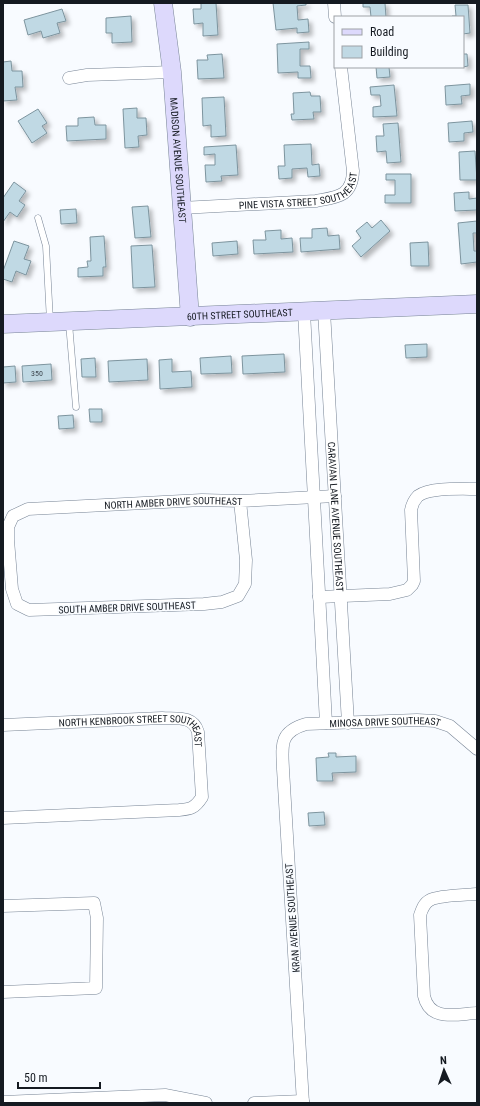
<svg xmlns="http://www.w3.org/2000/svg" width="480" height="1106" font-family="'Roboto Condensed',sans-serif">
<style>
.building{fill:#c0d9e4;stroke:#7d949e;filter:url(#shadow)}
.lines{fill:none;stroke-linecap:round;stroke-linejoin:round}
.lane-casing{stroke:#778495;stroke-width:7}
.street-casing{stroke:#778495;stroke-width:13}
.secondary-casing{stroke:#778495;stroke-width:19}
.lane{stroke:#fff;stroke-width:6}
.street{stroke:#fff;stroke-width:12}
.secondary{stroke:#ddd9fc;stroke-width:18}
.labels{text-anchor:middle;stroke-width:3;stroke-linejoin:round;paint-order:stroke}
.number-label{font-size:8px;fill:#404a52}
.street-label{font-size:10px;fill:#151a21;stroke:#f8fbff}
</style>
<defs>
<filter id="shadow"><feDropShadow dx="3.5" dy="3.5" stdDeviation="2" flood-color="#0004"/></filter>
</defs>
<rect width="100%" height="100%" fill="#f8fbff"/>
<!-- building -->
<g class="building">
<path d="M201 3H216L218 35 203 36V23L194 24 193 9H201Z"/>
<path d="M273 3H306V5L297 6 298 20 308 19 309 32 297 33V28L276 30Z"/>
<path d="M363 3H385L386 17H371L370 7H363Z"/>
<path d="M455 5H468L470 33 463 34V17H452V16H456Z"/>
<path d="M62 9 66 21 57 23 60 33 43 38 41 31 28 35 24 20Z"/>
<path d="M131 16 132 42 112 43V33H106V18Z"/>
<path d="M309 42V49H300V66H310L311 78H298V72L278 73 277 44Z"/>
<path d="M222 54 224 78 198 79 197 60H208L207 55Z"/>
<path d="M463 54H467L468 66 463 67Z"/>
<path d="M11 61 12 71H22L23 87H15L17 100 3 101V62Z"/>
<path d="M376 67H389L390 77 377 78Z"/>
<path d="M470 84V95L461 96 462 104 446 105 445 86Z"/>
<path d="M394 85 397 116 373 117V107L381 106 380 95H371L370 87Z"/>
<path d="M310 92 311 96H320L321 112H313L314 119 292 120 291 114H294L293 93Z"/>
<path d="M224 97 226 136 211 137V125L203 126 202 98Z"/>
<path d="M137 108V118H146L147 135 138 136 139 147 125 148 123 109Z"/>
<path d="M38 109 47 123 42 126 47 133 32 143 18 121Z"/>
<path d="M94 117 95 125H106V139L67 141 66 126H78V118Z"/>
<path d="M472 121 473 132 464 133V141L449 142 448 123Z"/>
<path d="M398 123 401 162 387 163 386 151 377 152 376 136H384L383 124Z"/>
<path d="M311 144 312 165 319 164 320 176 308 177 307 168 292 169V178L279 179 278 166H285L284 145Z"/>
<path d="M236 145 238 175 221 176 222 181 206 182 205 165H215V154L204 155V147Z"/>
<path d="M475 151 477 180H460L459 152Z"/>
<path d="M386 174H411V203H385V195H395V180H386Z"/>
<path d="M14 182 26 191 19 201 25 205 17 217 10 212 3 222V198Z"/>
<path d="M469 192V199L477 198V210L455 211 454 193Z"/>
<path d="M148 206 151 237 135 238 132 207Z"/>
<path d="M76 209 77 223 61 224 60 210Z"/>
<path d="M381 220 390 231 361 257 352 246 361 238 356 231 367 222 372 228Z"/>
<path d="M477 221V233H473L474 251H477V262L461 264 458 223Z"/>
<path d="M327 228 328 236 339 235 340 249 301 252 300 238H312V229Z"/>
<path d="M281 230V239L292 238 293 252 254 254 253 240H266L265 231Z"/>
<path d="M104 236 106 267H103V276L78 277V268L88 267 87 261H91L90 237Z"/>
<path d="M14 241 29 246 24 259 31 261 26 275 16 271 12 282 3 279V271Z"/>
<path d="M237 241 238 254 213 256 212 243Z"/>
<path d="M428 242 429 266H411L410 243Z"/>
<path d="M152 245 155 287 133 288 131 246Z"/>
<path d="M427 344V357L406 358 405 345Z"/>
<path d="M284 354 285 372 243 374 242 356Z"/>
<path d="M231 356 232 373 201 374 200 358Z"/>
<path d="M95 358 96 377H82L81 359Z"/>
<path d="M147 359 148 380 109 382 108 361Z"/>
<path d="M172 359V372L191 371 192 387 160 389 159 360Z"/>
<path d="M51 364 52 380 23 382 22 366Z"/>
<path d="M15 366 16 382 3 383V367Z"/>
<path d="M89 409H102V422H90Z"/>
<path d="M73 415 74 428 59 429 58 416Z"/>
<path d="M328 753H336V757L356 756V772L332 773 333 781H317L316 758 329 757Z"/>
<path d="M324 812 325 825 309 826 308 813Z"/>
</g>
<g class="lines">
<!-- lane casing -->
<g class="lane-casing">
<g id="lane">
<path d="M38 218 46 246 50 321"/>
<path d="M69 323 76 407"/>
</g>
</g>
<!-- street casing -->
<g class="street-casing">
<g id="street">
<path d="M334 3 335 17"/>
<path d="M69 78 87 75 172 72"/>
<path id="s1" d="M181 208 316 201C337 197 352 197 353 171L341 67"/>
<path id="s2" d="M324 311 348 723"/>
<path d="M304 312 326 723"/>
<path id="s3" d="M240 501 246 560 245 584 238 596 222 602 204 604 29 610 17 604 12 589 8 540V527L13 516 28 509 202 500 240 501 335 496"/>
<path d="M319 597 390 594 407 590 412 585 414 581 411 510C412 505 414 500 418 496 430 487 462 489 477 489"/>
<path id="s4" d="M3 725 162 718C176 719 193 715 198 732L202 797C195 808 191 809 179 810L3 818"/>
<path d="M477 894C466 895 439 895 430 900 424 903 422 909 420 915L424 996C430 1022 456 1014 477 1013"/>
<path d="M3 906 94 903 97 918 96 988 3 992"/>
<path d="M3 1102 165 1095 206 1103"/>
<path d="M254 1103 303 1101"/>
<path id="s5" d="M303 1103 283 769C282 745 279 732 306 724L417 720 435 721 450 726 477 749"/>
</g>
</g>
<!-- secondary casing -->
<g class="secondary-casing">
<g id="secondary">
<path id="s6" d="M163 3 172 72 190 317"/>
<path id="s7" d="M3 324 477 304"/>
</g>
</g>
<!-- lane -->
<use href="#lane" class="lane"/>
<!-- street -->
<use href="#street" class="street"/>
<!-- secondary -->
<use href="#secondary" class="secondary"/>
</g>
<g class="labels">
<!-- number labels -->
<g class="number-label">
<text x="37" y="376">350</text>
</g>
<!-- street labels -->
<g class="street-label">
<text dy="4" stroke="none"><textPath href="#s6" startOffset="158">MADISON AVENUE SOUTHEAST</textPath></text>
<text dy="4" stroke="none"><textPath href="#s1" startOffset="123">PINE VISTA STREET SOUTHEAST</textPath></text>
<text dy="4" stroke="none"><textPath href="#s7" startOffset="237">60TH STREET SOUTHEAST</textPath></text>
<text dy="4" stroke="none"><textPath href="#s3" startOffset="573">NORTH AMBER DRIVE SOUTHEAST</textPath></text>
<text dy="4" stroke="none"><textPath href="#s2" startOffset="206">CARAVAN LANE AVENUE SOUTHEAST</textPath></text>
<text transform="translate(127 607) rotate(-2)" y="4">SOUTH AMBER DRIVE SOUTHEAST</text>
<text dy="4" stroke="none"><textPath href="#s5" startOffset="471">MINOSA DRIVE SOUTHEAST</textPath></text>
<text dy="4" stroke="none"><textPath href="#s4" startOffset="136">NORTH KENBROOK STREET SOUTHEAST</textPath></text>
<text transform="translate(292 918) rotate(-94)" y="4">KRAN AVENUE SOUTHEAST</text>
</g>
</g>
<!-- border -->
<rect width="480" height="1106" fill="none" stroke="#151a21" stroke-width="8"/>
<!-- legend -->
<rect x="334" y="16" width="130" height="52" fill="#f8fbff" stroke="#9da1a6"/>
<rect x="342" y="29" width="20" height="6" fill="#ddd9fc" stroke="#9da1a6"/>
<text x="370" y="36" font-size="12" fill="#151a21">Road</text>
<rect x="342" y="46" width="20" height="12" fill="#c0d9e4" stroke="#9da1a6"/>
<text x="370" y="56" font-size="12" fill="#151a21">Building</text>
<!-- north arrow -->
<g transform="translate(444 1070) rotate(357)" stroke="#f8fbff" stroke-width="3" paint-order="stroke">
<path d="M0-3L7 15L0 10L-7 15Z" fill="#151a21"/>
<text y="-6" font-size="11" font-weight="bold" text-anchor="middle" fill="#151a21">N</text>
</g>
<!-- scale -->
<path d="M18 1082v6h82v-6" fill="none" stroke="#151a21" stroke-width="2"/>
<text x="24" y="1082" font-size="12" fill="#151a21" stroke="#f8fbff" stroke-width="3" paint-order="stroke">50 m</text>
</svg>
